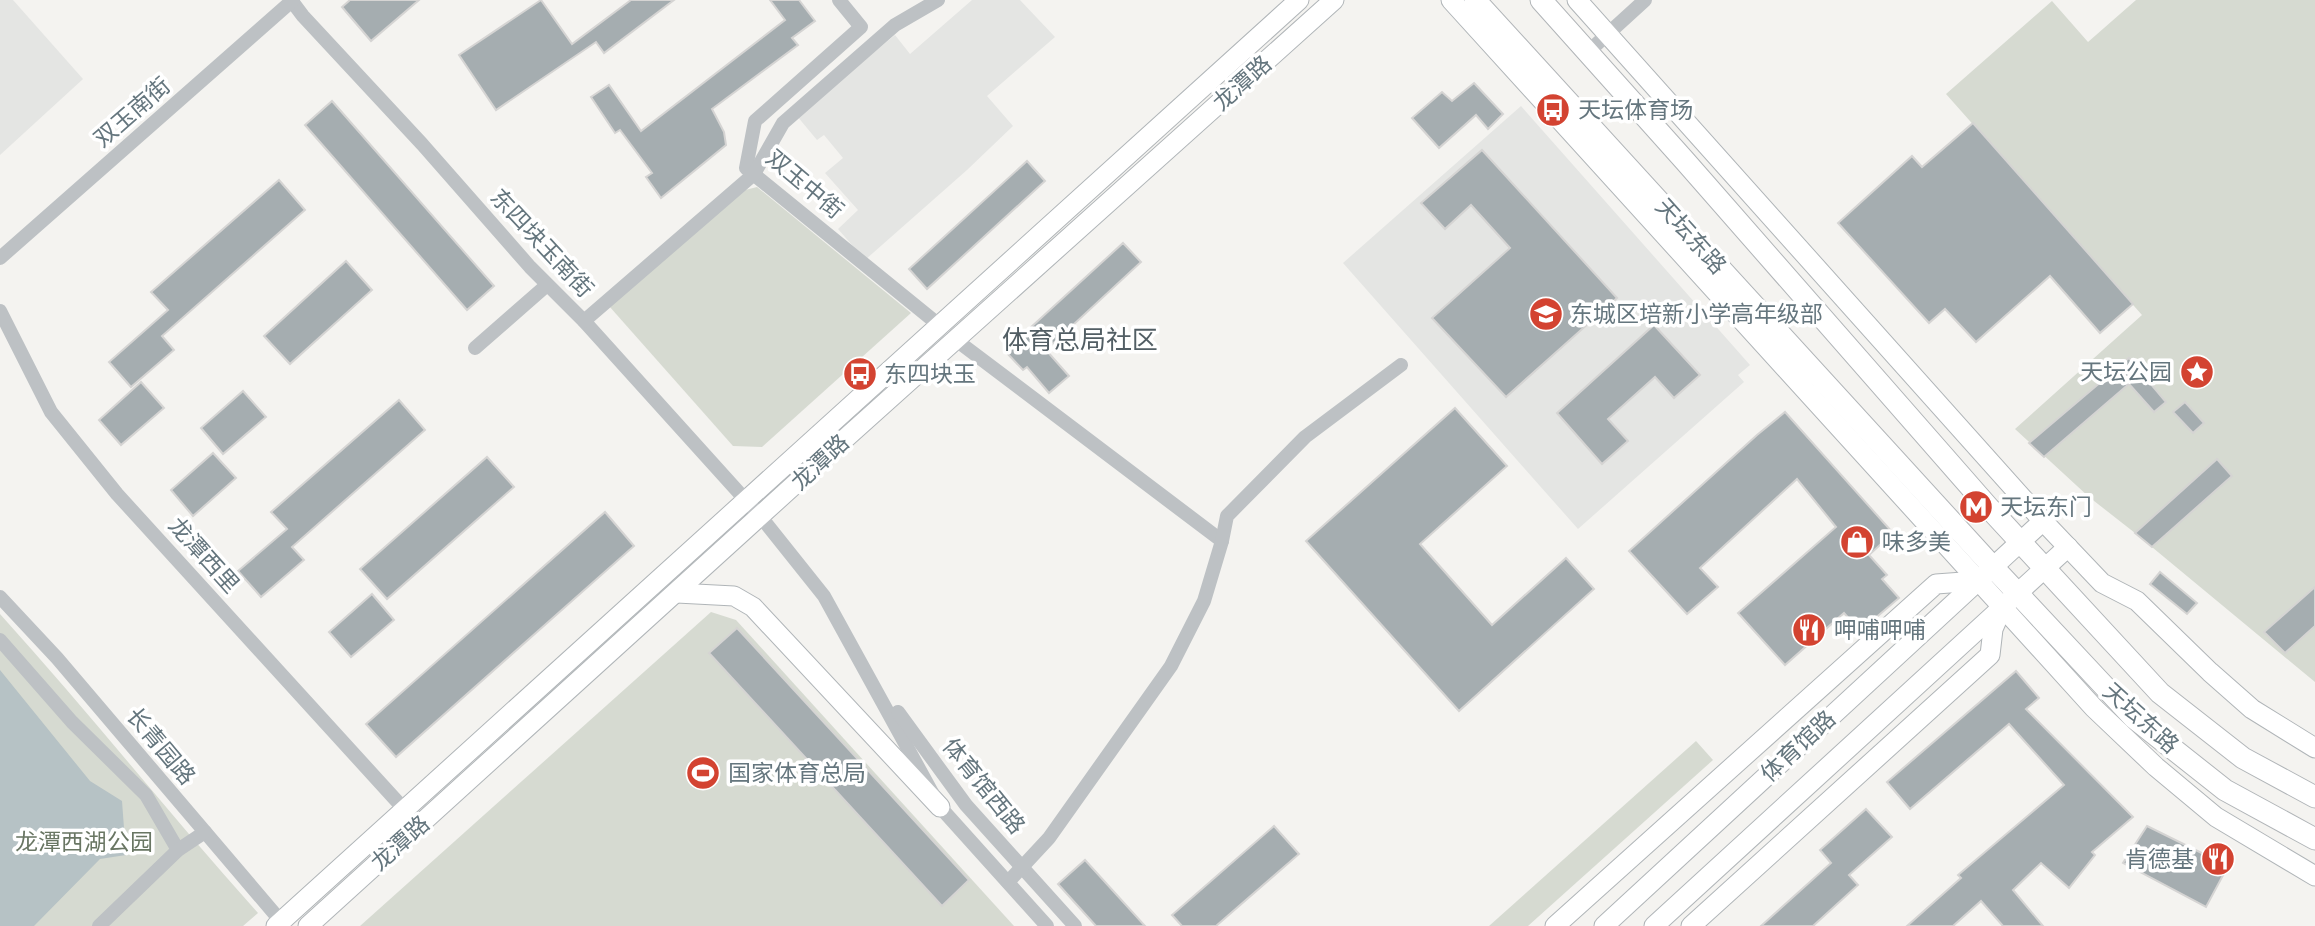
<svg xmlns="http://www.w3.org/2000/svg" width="2315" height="926" font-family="'Noto Sans','Noto Sans SC',sans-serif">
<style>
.built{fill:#e4e5e3}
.green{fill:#d6dad1}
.water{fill:#b6c2c5}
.building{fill:#a5adb0;stroke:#d5d4d3;stroke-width:2}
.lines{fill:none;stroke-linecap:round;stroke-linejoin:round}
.secondary-casing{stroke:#b0b5b8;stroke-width:21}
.primary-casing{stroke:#b1b5b8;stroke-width:23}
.street{stroke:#bdc1c4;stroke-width:14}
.secondary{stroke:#fff;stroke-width:19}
.primary{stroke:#fff;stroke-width:21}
.labels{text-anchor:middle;stroke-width:7;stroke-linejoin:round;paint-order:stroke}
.street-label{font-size:23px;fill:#65767e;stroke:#fff}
.poi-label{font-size:23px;fill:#65767e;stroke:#fff;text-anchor:start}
.park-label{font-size:23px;fill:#697663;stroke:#fff}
.quarter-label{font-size:26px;fill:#525e64;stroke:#fff}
</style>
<rect width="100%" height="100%" fill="#f4f3f0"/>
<!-- built -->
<g class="built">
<path d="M0 0H13L83 79 0 155Z"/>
<path d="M972 0H1020L1055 37 987 96 1013 126 967 170 865 260 838 229 858 210 825 173 843 158 824 135 817 140 797 116 895 35 910 54Z"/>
<path d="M1521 106 1750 365 1738 375 1744 382 1578 529 1343 263Z"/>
</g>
<!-- green -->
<g class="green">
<path d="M2136 0H2315V682L2135 533 2089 497 2015 429 2142 315 1946 94 2052 1 2088 42Z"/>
<path d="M757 187 911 313 762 447 733 446 609 306 745 190Z"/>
<path d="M711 612 736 620 1014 926H360Z"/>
<path d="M0 614C88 711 170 815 258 913L243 926H0Z"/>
<path d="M1696 741 1713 760 1528 926H1489Z"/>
</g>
<!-- water -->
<path class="water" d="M0 670 90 781 122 801 126 855 100 859 34 926H0Z"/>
<!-- building -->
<g class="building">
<path d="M350 0H419L371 41 342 7Z"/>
<path d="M541 0 572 44 631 0H674L604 53 596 42 496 110 459 55Z"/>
<path d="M770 0H799L815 21 792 38 798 45 712 109 724 132 726 145 661 198 646 177 652 173 620 130 615 133 591 97 609 85 641 131 785 20Z"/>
<path d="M1474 83 1503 114 1488 129 1476 115 1439 148 1412 118 1442 92 1452 101Z"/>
<path d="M332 101 494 286 467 310 305 125Z"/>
<path d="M1973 123 2133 304 2100 333 2050 276 1976 342 1945 309 1929 323 1838 223 1912 156 1922 167Z"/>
<path d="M1482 150 1617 298 1506 397 1432 318 1510 248 1471 205 1445 229 1421 203Z"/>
<path d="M1027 161 1045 181 927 289 909 269Z"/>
<path d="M279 180 305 210 162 336 174 350 131 387 109 362 168 310 151 292Z"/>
<path d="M1123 243 1141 262 1046 350 1069 376 1049 393 1027 367 1023 370 1005 351Z"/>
<path d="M346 261 372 290 290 364 264 336Z"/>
<path d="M1654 325 1700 375 1674 398 1655 377 1608 419 1628 441 1602 464 1557 413Z"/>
<path d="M2129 358 2166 402 2154 412 2129 384 2044 457 2029 443Z"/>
<path d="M141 382 164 408 121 445 99 420Z"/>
<path d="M243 391 266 417 223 454 201 428Z"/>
<path d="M399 400 425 430 292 547 304 560 261 597 238 571 287 529 271 512Z"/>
<path d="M2185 402 2204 423 2193 433 2173 412Z"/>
<path d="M1455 408 1507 466 1420 544 1492 625 1566 558 1594 589 1459 711 1306 541Z"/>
<path d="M1785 412 1893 533 1869 555 1887 575 1882 579 1899 598 1860 631 1844 613 1785 665 1738 613 1836 527 1797 479 1700 568 1718 587 1687 614 1629 551 1757 435Z"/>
<path d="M213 453 236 478 193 516 171 490Z"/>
<path d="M487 457 514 487 387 599 360 569Z"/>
<path d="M2217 459 2232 476 2152 547 2135 533Z"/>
<path d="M605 512 634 546 396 757 366 724Z"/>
<path d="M2160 572 2197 603 2187 614 2150 584Z"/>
<path d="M2315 587V626L2285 653 2264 632Z"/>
<path d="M372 594 394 620 351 657 329 632Z"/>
<path d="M737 628 969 880 942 906 709 653Z"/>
<path d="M2016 671 2039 698 2026 709 2133 817 2092 852 2095 855 2069 888 2041 863 2013 890 2043 926H2003L1981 901 1953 926H1907L1961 878 1958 875 2064 785 2009 724 1910 809 1887 782Z"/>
<path d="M1866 809 1892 837 1849 875 1858 885 1813 926H1761L1831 863 1820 850Z"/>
<path d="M1274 826 1299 854 1216 926H1182L1172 915Z"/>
<path d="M2147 826 2228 866 2206 907 2123 863Z"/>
<path d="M1085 860 1145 926H1096L1058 884Z"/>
</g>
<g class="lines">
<!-- secondary casing -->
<g class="secondary-casing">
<g id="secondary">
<path d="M1451 0 2094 708 2156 767 2216 817 2315 876"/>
<path d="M1577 0 2043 521 2102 583 2137 601 2210 672 2252 709 2315 748"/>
<path d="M677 593 734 596 753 607 940 807"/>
<path d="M276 926 1299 0"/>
<path d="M308 926 848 436 1334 0"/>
<path d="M1555 926 1936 584 1977 581"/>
<path d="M1604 926 2043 521"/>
<path d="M1654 926 2068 547"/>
<path d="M1691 926 1990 655 1993 629 2000 613"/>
</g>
</g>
<!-- primary casing -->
<g class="primary-casing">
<g id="primary">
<path d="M1475 0 1992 566 2134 718 2225 790 2315 839"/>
<path d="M1541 0 1685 161 1989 508 2160 693 2243 758 2315 797"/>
</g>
</g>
<!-- street -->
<g class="street">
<path d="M291 0 303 16 422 144 530 267 584 321 761 517 824 596 940 807 1047 926"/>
<path d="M839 0 861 27 755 121 746 168 939 325"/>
<path d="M1588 52 1645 0"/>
<path d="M0 258 293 0"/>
<path d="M0 311 51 412 117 494 404 809"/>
<path d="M584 321 754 174 783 123 895 25 938 0"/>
<path d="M956 340 1222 541"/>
<path d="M475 348 547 285"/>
<path d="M0 597 57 658 285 926"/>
<path d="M0 640 72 722 146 795 178 850"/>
<path d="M898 712 966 805 1075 926"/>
<path d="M1008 882 1049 838 1171 666 1204 601 1222 541 1227 516 1305 437 1401 365"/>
<path d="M99 926 178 850 205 832"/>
</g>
<!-- secondary -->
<use href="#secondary" class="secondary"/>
<!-- primary -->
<use href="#primary" class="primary"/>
</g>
<!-- icons -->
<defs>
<g id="bus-disc" transform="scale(1.75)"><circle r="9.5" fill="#d34331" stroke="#fff"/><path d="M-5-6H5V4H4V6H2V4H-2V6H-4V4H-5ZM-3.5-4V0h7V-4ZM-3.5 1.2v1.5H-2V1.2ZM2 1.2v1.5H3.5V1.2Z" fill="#fff"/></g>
<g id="school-disc" transform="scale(1.75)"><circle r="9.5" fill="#d34331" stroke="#fff"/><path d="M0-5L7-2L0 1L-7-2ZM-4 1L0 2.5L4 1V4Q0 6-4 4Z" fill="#fff"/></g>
<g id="sight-disc" transform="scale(1.75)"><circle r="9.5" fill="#d34331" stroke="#fff"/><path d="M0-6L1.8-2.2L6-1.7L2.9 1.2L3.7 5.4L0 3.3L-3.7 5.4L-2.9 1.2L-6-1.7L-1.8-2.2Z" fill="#fff"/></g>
<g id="metro-disc" transform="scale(1.75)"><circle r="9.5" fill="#d34331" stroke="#fff"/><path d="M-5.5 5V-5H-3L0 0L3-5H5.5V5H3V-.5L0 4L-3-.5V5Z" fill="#fff"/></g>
<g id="shop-disc" transform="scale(1.75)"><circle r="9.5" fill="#d34331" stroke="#fff"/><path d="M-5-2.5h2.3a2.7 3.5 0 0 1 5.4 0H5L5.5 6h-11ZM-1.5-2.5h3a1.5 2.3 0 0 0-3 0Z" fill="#fff"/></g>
<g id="restaurant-disc" transform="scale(1.75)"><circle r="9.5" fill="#d34331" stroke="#fff"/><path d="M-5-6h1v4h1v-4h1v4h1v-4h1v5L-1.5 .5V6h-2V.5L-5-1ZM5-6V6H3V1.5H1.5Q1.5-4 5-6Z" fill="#fff"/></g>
<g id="stadium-disc" transform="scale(1.75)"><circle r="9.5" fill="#d34331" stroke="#fff"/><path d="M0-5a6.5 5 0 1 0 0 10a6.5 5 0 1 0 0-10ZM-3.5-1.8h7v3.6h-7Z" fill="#fff"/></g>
</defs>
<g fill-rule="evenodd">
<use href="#bus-disc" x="1553" y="110"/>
<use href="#school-disc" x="1546" y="314"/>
<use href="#sight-disc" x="2197" y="372"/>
<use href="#bus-disc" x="860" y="374"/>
<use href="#metro-disc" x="1976" y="507"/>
<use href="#shop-disc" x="1857" y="542"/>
<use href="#restaurant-disc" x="1809" y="630"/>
<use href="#stadium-disc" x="703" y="773"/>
<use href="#restaurant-disc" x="2218" y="859"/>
</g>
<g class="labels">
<!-- street labels -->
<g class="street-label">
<text transform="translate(1242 83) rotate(-42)" y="8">龙潭路</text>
<text transform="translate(132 112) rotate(-41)" y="8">双玉南街</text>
<text transform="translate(805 184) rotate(40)" y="8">双玉中街</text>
<text transform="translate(1691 236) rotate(48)" y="8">天坛东路</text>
<text transform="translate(542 243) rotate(47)" y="8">东四块玉南街</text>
<text transform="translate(820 462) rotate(-43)" y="8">龙潭路</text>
<text transform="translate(204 555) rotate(48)" y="8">龙潭西里</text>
<text transform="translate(2141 718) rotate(42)" y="8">天坛东路</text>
<text transform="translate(161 746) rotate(50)" y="8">长青园路</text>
<text transform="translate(1798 746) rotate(-43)" y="8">体育馆路</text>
<text transform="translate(984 786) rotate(51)" y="8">体育馆西路</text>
<text transform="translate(400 843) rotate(-42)" y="8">龙潭路</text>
</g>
<!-- poi labels -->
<g class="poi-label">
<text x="1578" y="118">天坛体育场</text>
<text x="1570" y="322">东城区培新小学高年级部</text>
<text x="2172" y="380" text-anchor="end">天坛公园</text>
<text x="884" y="382">东四块玉</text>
<text x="2000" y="515">天坛东门</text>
<text x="1882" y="550">味多美</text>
<text x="1834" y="638">呷哺呷哺</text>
<text x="728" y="781">国家体育总局</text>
<text x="2194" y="867" text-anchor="end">肯德基</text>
</g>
<!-- park labels -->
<g class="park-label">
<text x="84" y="850">龙潭西湖公园</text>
</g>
<!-- quarter labels -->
<g class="quarter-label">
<text x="1080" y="349">体育总局社区</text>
</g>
</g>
</svg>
